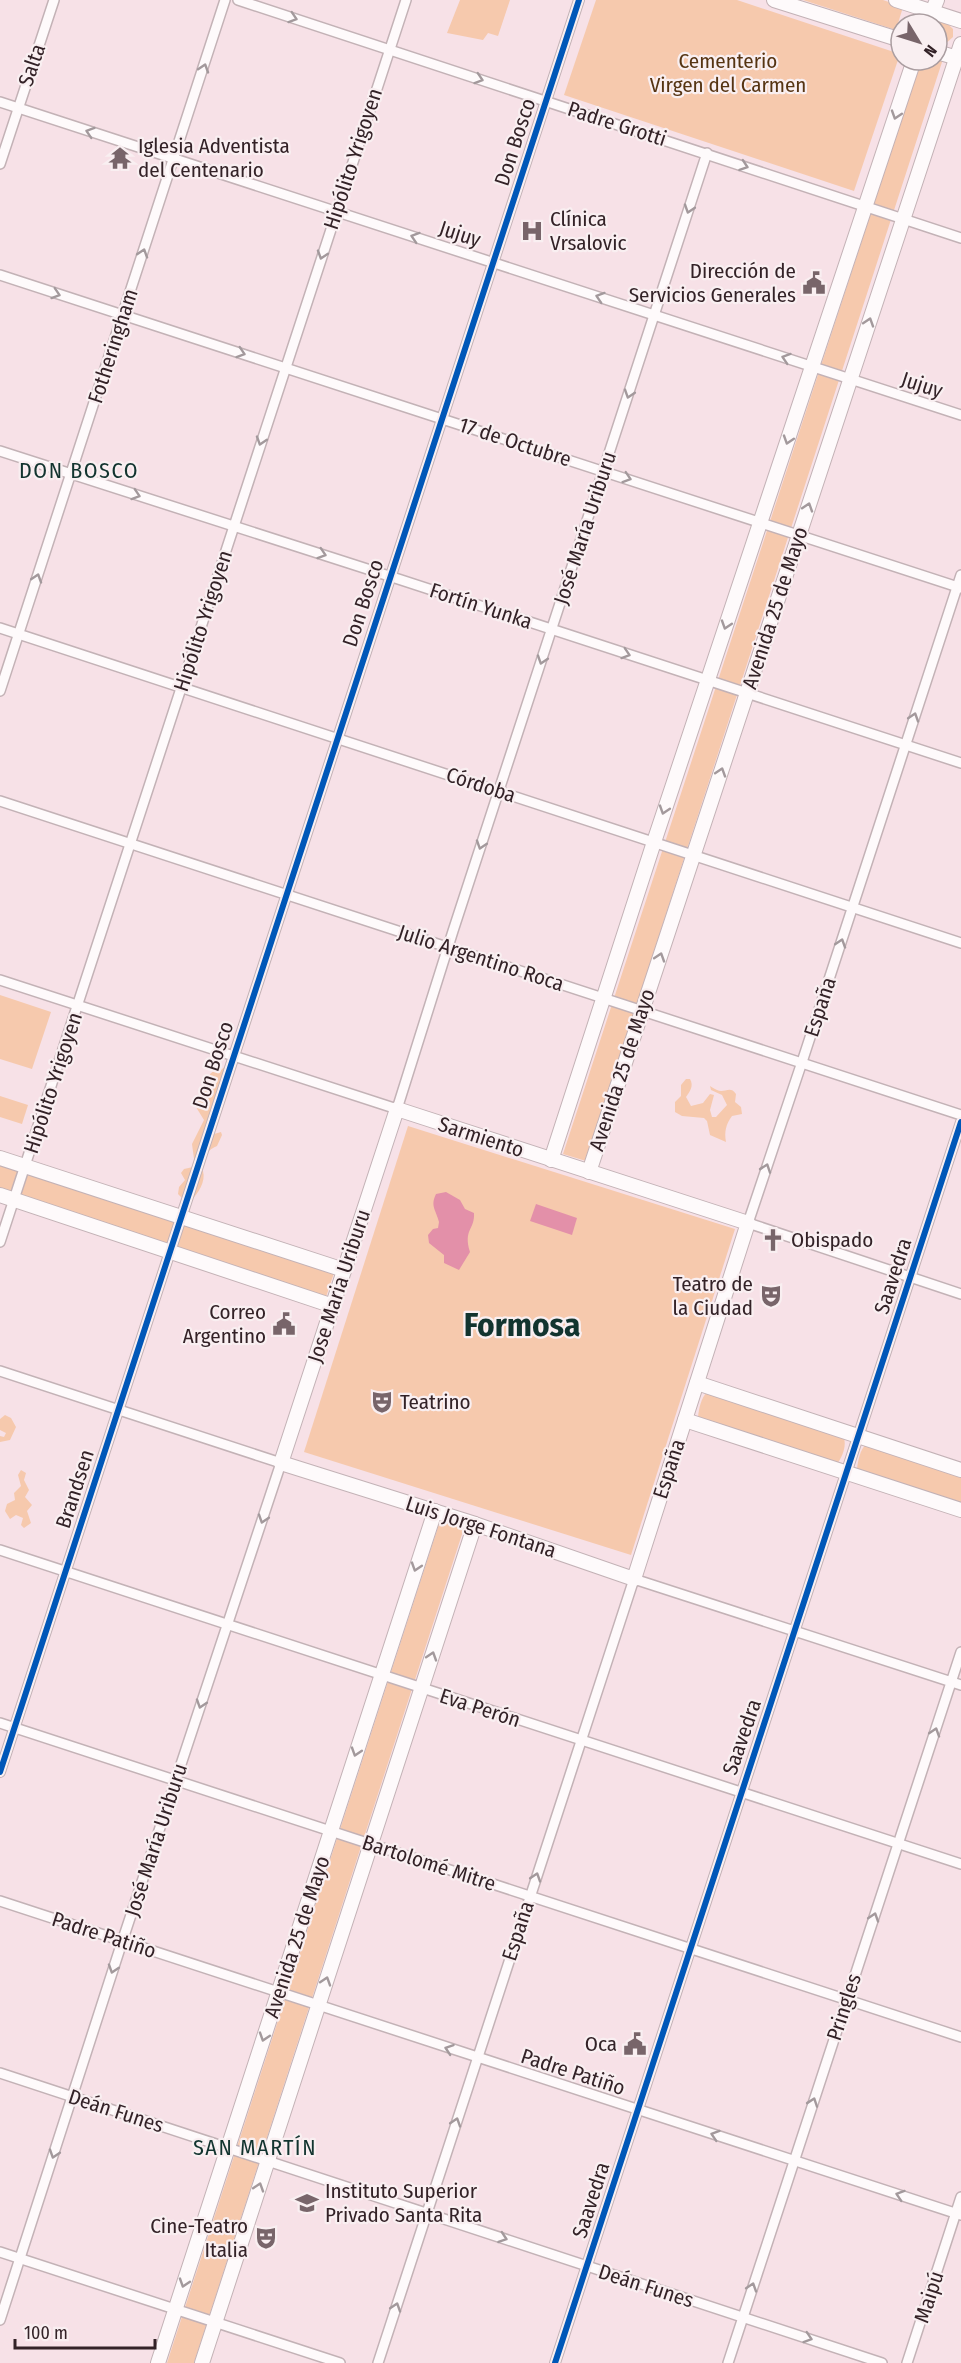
<svg xmlns="http://www.w3.org/2000/svg" width="961" height="2363" font-family="'Fira Sans Condensed',sans-serif">
<style>
.green{fill:#f6c9ad}
.water{fill:#e390a9}
.lines{fill:none;stroke-linecap:round;stroke-linejoin:round}
.minor-casing{stroke:#c3b2b6;stroke-width:12}
.secondary-casing{stroke:#c3b2b6;stroke-width:16}
.minor{stroke:#fefafb;stroke-width:9}
.secondary{stroke:#fefafb;stroke-width:14}
.cycleway-casing{stroke:#f9eff1;stroke-width:10}
.cycleway{stroke:#0057b8;stroke-width:6}
.oneway{stroke:#a3999c}
.labels{text-anchor:middle;stroke-width:4.5;stroke-linejoin:round;paint-order:stroke}
.park-label{font-size:21px;fill:#563412;stroke:#f9eff1}
.street-label{font-size:21px;fill:#332227;stroke:#f9eff1}
.poi-label{font-size:21px;fill:#332227;stroke:#f9eff1;text-anchor:start}
.neighbourhood-label{font-size:22px;letter-spacing:1.5px;fill:#12342f;stroke:#f9eff1}
.town-label{font-size:33px;font-weight:bold;fill:#12342f;stroke:#f9eff1}
</style>
<rect width="100%" height="100%" fill="#f7e1e7"/>
<!-- green -->
<g class="green">
<path d="M460 0H510L498 36 488 33 483 40 447 33Z"/>
<path d="M596 0H737L900 54 854 191 564 95Z"/>
<path d="M803 0H883L903 7 896 30Z"/>
<path d="M939 21 947 23 953 29V37L944 45H937V24H934Z"/>
<path d="M937 57 943 59 586 1161 563 1154 921 60H937Z"/>
<path d="M0 995 51 1012 32 1069 0 1059Z"/>
<path d="M229 1063 211 1133 214 1134 221 1132 222 1135 217 1146C208 1149 204 1159 194 1159L192 1144 204 1120 196 1107 195 1099 207 1085 210 1074 216 1069 220 1071Z"/>
<path d="M686 1079H690C694 1086 690 1091 686 1097L691 1106 703 1103 710 1094 714 1095 710 1110 712 1117H716L727 1105 722 1095 711 1090 710 1086C712 1087 714 1089 717 1090 724 1094 730 1085 736 1094L735 1102 741 1107 742 1114 732 1116C726 1124 724 1132 726 1142L710 1135 707 1121 704 1118 682 1116 675 1112V1102L681 1096V1085Z"/>
<path d="M0 1096 28 1105 22 1124 0 1117Z"/>
<path d="M408 1126 735 1229 631 1555 304 1452Z"/>
<path d="M0 1164 334 1273 326 1297 0 1190Z"/>
<path d="M193 1167 203 1171C206 1182 198 1193 191 1201L184 1200 178 1194 179 1187 185 1180 181 1173 184 1169Z"/>
<path d="M707 1392 842 1434C848 1443 843 1456 837 1464L702 1421 698 1417C699 1408 701 1398 707 1392Z"/>
<path d="M5 1415 11 1418 16 1427 10 1440 0 1442V1436L4 1437 6 1433 0 1430V1419Z"/>
<path d="M866 1444 961 1472V1506L861 1473 857 1469C858 1460 860 1450 866 1444Z"/>
<path d="M21 1470 26 1473 24 1480 29 1490 25 1497 32 1505 27 1511 31 1523 24 1528 21 1525 23 1518 16 1515 10 1519 5 1511 7 1504 15 1500 14 1493 21 1486 18 1475Z"/>
<path d="M440 1521 464 1528 194 2363H167Z"/>
</g>
<!-- water -->
<g class="water">
<path d="M446 1192 460 1200 465 1209 474 1213C475 1230 463 1229 470 1252L459 1270 444 1263V1255L429 1243 428 1235 433 1229 438 1228 439 1222C436 1210 430 1206 436 1194Z"/>
<path d="M536 1204 577 1218 572 1235 530 1221Z"/>
</g>
<g class="lines">
<!-- minor casing -->
<g class="minor-casing">
<g id="minor">
<path d="M238 0 961 238"/>
<path d="M0 102 961 415"/>
<path d="M0 164 54 0"/>
<path d="M0 275 961 588"/>
<path d="M0 451 389 576 961 763"/>
<path d="M961 575 802 1062 748 1223 961 1294"/>
<path d="M0 628 961 943"/>
<path d="M0 691 225 0"/>
<path d="M0 801 961 1115"/>
<path d="M0 980 397 1109 453 931 707 153"/>
<path d="M0 1242 406 0"/>
<path d="M0 1371 281 1463 122 1942 0 2320"/>
<path d="M0 1550 961 1864"/>
<path d="M0 1723 961 2037"/>
<path d="M0 1772 579 0"/>
<path d="M0 1901 961 2215"/>
<path d="M0 2073 882 2363"/>
<path d="M0 2252 340 2363"/>
<path d="M378 2363 634 1579 961 1685"/>
<path d="M555 2363 961 1122"/>
<path d="M728 2363 961 1652"/>
<path d="M907 2363 961 2197"/>
</g>
</g>
<!-- secondary casing -->
<g class="secondary-casing">
<g id="secondary">
<path d="M774 0 901 40"/>
<path d="M896 0 961 21"/>
<path d="M927 24 937 0"/>
<path d="M937 52 961 59"/>
<path d="M397 1109 748 1223 634 1579 475 1524 281 1463Z"/>
<path d="M0 1158 344 1270"/>
<path d="M551 1160 654 842 914 60"/>
<path d="M589 1172 961 44"/>
<path d="M0 1195 333 1306"/>
<path d="M697 1383 961 1470"/>
<path d="M685 1420 961 1510"/>
<path d="M158 2363 435 1511"/>
<path d="M202 2363 475 1524"/>
</g>
</g>
<!-- minor -->
<use href="#minor" class="minor"/>
<!-- secondary -->
<use href="#secondary" class="secondary"/>
<!-- cycleway casing -->
<g class="cycleway-casing">
<g id="cycleway">
<path d="M0 1772 579 0"/>
<path d="M555 2363 961 1122"/>
</g>
</g>
<!-- cycleway -->
<use href="#cycleway" class="cycleway"/>
</g>
<!-- one-way arrows -->
<defs><path id="oneway-chevron" d="M-2-3.5L2.5 0L-2 3.5" fill="none" stroke-width="1.6" stroke-linecap="round" stroke-linejoin="round" transform="scale(1.5)"/></defs>
<g class="oneway">
<use href="#oneway-chevron" transform="translate(293 18) rotate(18)"/>
<use href="#oneway-chevron" transform="translate(204 68) rotate(-72)"/>
<use href="#oneway-chevron" transform="translate(479 79) rotate(18)"/>
<use href="#oneway-chevron" transform="translate(896 115) rotate(108)"/>
<use href="#oneway-chevron" transform="translate(90 132) rotate(-162)"/>
<use href="#oneway-chevron" transform="translate(744 166) rotate(19)"/>
<use href="#oneway-chevron" transform="translate(689 209) rotate(108)"/>
<use href="#oneway-chevron" transform="translate(415 237) rotate(-162)"/>
<use href="#oneway-chevron" transform="translate(143 253) rotate(-72)"/>
<use href="#oneway-chevron" transform="translate(322 255) rotate(108)"/>
<use href="#oneway-chevron" transform="translate(56 294) rotate(18)"/>
<use href="#oneway-chevron" transform="translate(600 297) rotate(-162)"/>
<use href="#oneway-chevron" transform="translate(869 322) rotate(-72)"/>
<use href="#oneway-chevron" transform="translate(241 353) rotate(18)"/>
<use href="#oneway-chevron" transform="translate(786 358) rotate(-162)"/>
<use href="#oneway-chevron" transform="translate(629 394) rotate(108)"/>
<use href="#oneway-chevron" transform="translate(788 440) rotate(108)"/>
<use href="#oneway-chevron" transform="translate(261 441) rotate(108)"/>
<use href="#oneway-chevron" transform="translate(627 478) rotate(18)"/>
<use href="#oneway-chevron" transform="translate(136 495) rotate(18)"/>
<use href="#oneway-chevron" transform="translate(808 507) rotate(-72)"/>
<use href="#oneway-chevron" transform="translate(322 554) rotate(18)"/>
<use href="#oneway-chevron" transform="translate(37 578) rotate(-72)"/>
<use href="#oneway-chevron" transform="translate(726 625) rotate(108)"/>
<use href="#oneway-chevron" transform="translate(626 654) rotate(18)"/>
<use href="#oneway-chevron" transform="translate(542 660) rotate(108)"/>
<use href="#oneway-chevron" transform="translate(914 717) rotate(-72)"/>
<use href="#oneway-chevron" transform="translate(721 772) rotate(-72)"/>
<use href="#oneway-chevron" transform="translate(664 810) rotate(108)"/>
<use href="#oneway-chevron" transform="translate(481 845) rotate(108)"/>
<use href="#oneway-chevron" transform="translate(841 943) rotate(-72)"/>
<use href="#oneway-chevron" transform="translate(660 957) rotate(-72)"/>
<use href="#oneway-chevron" transform="translate(766 1168) rotate(-71)"/>
<use href="#oneway-chevron" transform="translate(263 1519) rotate(108)"/>
<use href="#oneway-chevron" transform="translate(416 1567) rotate(108)"/>
<use href="#oneway-chevron" transform="translate(432 1656) rotate(-72)"/>
<use href="#oneway-chevron" transform="translate(201 1704) rotate(108)"/>
<use href="#oneway-chevron" transform="translate(935 1732) rotate(-72)"/>
<use href="#oneway-chevron" transform="translate(356 1752) rotate(108)"/>
<use href="#oneway-chevron" transform="translate(536 1877) rotate(-72)"/>
<use href="#oneway-chevron" transform="translate(874 1917) rotate(-72)"/>
<use href="#oneway-chevron" transform="translate(113 1969) rotate(108)"/>
<use href="#oneway-chevron" transform="translate(326 1981) rotate(-72)"/>
<use href="#oneway-chevron" transform="translate(264 2037) rotate(108)"/>
<use href="#oneway-chevron" transform="translate(449 2049) rotate(-161)"/>
<use href="#oneway-chevron" transform="translate(813 2102) rotate(-71)"/>
<use href="#oneway-chevron" transform="translate(456 2122) rotate(-72)"/>
<use href="#oneway-chevron" transform="translate(715 2135) rotate(-162)"/>
<use href="#oneway-chevron" transform="translate(54 2154) rotate(108)"/>
<use href="#oneway-chevron" transform="translate(259 2187) rotate(-72)"/>
<use href="#oneway-chevron" transform="translate(900 2195) rotate(-162)"/>
<use href="#oneway-chevron" transform="translate(503 2238) rotate(19)"/>
<use href="#oneway-chevron" transform="translate(184 2283) rotate(108)"/>
<use href="#oneway-chevron" transform="translate(752 2287) rotate(-72)"/>
<use href="#oneway-chevron" transform="translate(396 2307) rotate(-72)"/>
<use href="#oneway-chevron" transform="translate(808 2338) rotate(18)"/>
</g>
<!-- icons -->
<defs>
<g id="temple-bare" transform="scale(1.8)"><path d="M0-6L5-2H3V0L6.5 2.5H4V6H1.5V3h-3V6H-4V2.5H-6.5L-3 0V-2H-5Z" fill="#78656a" stroke="#f9eff1" stroke-width="2.5" paint-order="stroke"/></g>
<g id="hospital-bare" transform="scale(1.8)"><path d="M-5-5h3v3.5h4V-5h3V5h-3V1.5h-4V5h-3Z" fill="#78656a" stroke="#f9eff1" stroke-width="2.5" paint-order="stroke"/></g>
<g id="civic-bare" transform="scale(1.8)"><path d="M-.6-6.5H3V-4.5H.6V-3L4-1V1h2V6H-6V1h2V-1L-.6-3ZM-1.2 2.5V6h2.4V2.5Z" fill="#78656a" stroke="#f9eff1" stroke-width="2.5" paint-order="stroke"/></g>
<g id="church-bare" transform="scale(1.8)"><path d="M-1.2-6h2.4v3.5h3.3v2.4h-3.3V6h-2.4V-.1h-3.3v-2.4h3.3Z" fill="#78656a" stroke="#f9eff1" stroke-width="2.5" paint-order="stroke"/></g>
<g id="theatre-bare" transform="scale(1.8)"><path d="M-5-5.5Q0-4 5-5.5V0Q5 5 0 6Q-5 5-5 0ZM-3.3-2.5H-1v1.5H-3.3ZM1-2.5H3.3v1.5H1ZM-2.8 1Q0 5.5 2.8 1Z" fill="#78656a" stroke="#f9eff1" stroke-width="2.5" paint-order="stroke"/></g>
<g id="university-bare" transform="scale(1.8)"><path d="M0-5L7-2L0 1L-7-2ZM-4 1L0 2.5L4 1V4Q0 6-4 4Z" fill="#78656a" stroke="#f9eff1" stroke-width="2.5" paint-order="stroke"/></g>
</defs>
<g fill-rule="evenodd">
<use href="#temple-bare" x="120" y="158"/>
<use href="#hospital-bare" x="532" y="231"/>
<use href="#civic-bare" x="814" y="283"/>
<use href="#church-bare" x="773" y="1240"/>
<use href="#theatre-bare" x="771" y="1296"/>
<use href="#civic-bare" x="284" y="1324"/>
<use href="#theatre-bare" x="382" y="1402"/>
<use href="#civic-bare" x="635" y="2044"/>
<use href="#university-bare" x="307" y="2203"/>
<use href="#theatre-bare" x="266" y="2238"/>
</g>
<g class="labels">
<!-- park labels -->
<g class="park-label">
<text x="728" y="68">Cementerio<tspan x="728" dy="24">Virgen del Carmen</tspan></text>
</g>
<!-- street labels -->
<g class="street-label">
<text transform="translate(32 65) rotate(-71)" y="7">Salta</text>
<text transform="translate(617 124) rotate(18)" y="7">Padre Grotti</text>
<text transform="translate(515 142) rotate(-72)" y="7">Don Bosco</text>
<text transform="translate(353 159) rotate(-72)" y="7">Hipólito Yrigoyen</text>
<text transform="translate(460 234) rotate(18)" y="7">Jujuy</text>
<text transform="translate(113 346) rotate(-72)" y="7">Fotheringham</text>
<text transform="translate(922 385) rotate(18)" y="7">Jujuy</text>
<text transform="translate(515 442) rotate(18)" y="7">17 de Octubre</text>
<text transform="translate(585 528) rotate(-72)" y="7">José María Uriburu</text>
<text transform="translate(363 603) rotate(-72)" y="7">Don Bosco</text>
<text transform="translate(481 606) rotate(18)" y="7">Fortín Yunka</text>
<text transform="translate(775 608) rotate(-72)" y="7">Avenida 25 de Mayo</text>
<text transform="translate(203 621) rotate(-72)" y="7">Hipólito Yrigoyen</text>
<text transform="translate(481 785) rotate(18)" y="7">Córdoba</text>
<text transform="translate(481 958) rotate(18)" y="7">Julio Argentino Roca</text>
<text transform="translate(820 1007) rotate(-72)" y="7">España</text>
<text transform="translate(213 1065) rotate(-72)" y="7">Don Bosco</text>
<text transform="translate(622 1070) rotate(-72)" y="7">Avenida 25 de Mayo</text>
<text transform="translate(53 1083) rotate(-72)" y="7">Hipólito Yrigoyen</text>
<text transform="translate(481 1137) rotate(18)" y="7">Sarmiento</text>
<text transform="translate(893 1276) rotate(-72)" y="7">Saavedra</text>
<text transform="translate(339 1286) rotate(-72)" y="7">Jose Maria Uriburu</text>
<text transform="translate(669 1469) rotate(-72)" y="7">España</text>
<text transform="translate(75 1489) rotate(-72)" y="7">Brandsen</text>
<text transform="translate(481 1527) rotate(18)" y="7">Luis Jorge Fontana</text>
<text transform="translate(480 1708) rotate(18)" y="7">Eva Perón</text>
<text transform="translate(742 1737) rotate(-71)" y="7">Saavedra</text>
<text transform="translate(156 1840) rotate(-72)" y="7">José María Uriburu</text>
<text transform="translate(429 1863) rotate(18)" y="7">Bartolomé Mitre</text>
<text transform="translate(518 1931) rotate(-72)" y="7">España</text>
<text transform="translate(104 1935) rotate(18)" y="7">Padre Patiño</text>
<text transform="translate(297 1937) rotate(-72)" y="7">Avenida 25 de Mayo</text>
<text transform="translate(844 2007) rotate(-72)" y="7">Pringles</text>
<text transform="translate(573 2072) rotate(18)" y="7">Padre Patiño</text>
<text transform="translate(116 2111) rotate(18)" y="7">Deán Funes</text>
<text transform="translate(591 2200) rotate(-72)" y="7">Saavedra</text>
<text transform="translate(646 2286) rotate(18)" y="7">Deán Funes</text>
<text transform="translate(929 2297) rotate(-72)" y="7">Maipú</text>
</g>
<!-- poi labels -->
<g class="poi-label">
<text x="138" y="153">Iglesia Adventista<tspan x="138" dy="24">del Centenario</tspan></text>
<text x="550" y="226">Clínica<tspan x="550" dy="24">Vrsalovic</tspan></text>
<text x="796" y="278" text-anchor="end">Dirección de<tspan x="796" dy="24">Servicios Generales</tspan></text>
<text x="791" y="1247">Obispado</text>
<text x="753" y="1291" text-anchor="end">Teatro de<tspan x="753" dy="24">la Ciudad</tspan></text>
<text x="266" y="1319" text-anchor="end">Correo<tspan x="266" dy="24">Argentino</tspan></text>
<text x="400" y="1409">Teatrino</text>
<text x="617" y="2051" text-anchor="end">Oca</text>
<text x="325" y="2198">Instituto Superior<tspan x="325" dy="24">Privado Santa Rita</tspan></text>
<text x="248" y="2233" text-anchor="end">Cine-Teatro<tspan x="248" dy="24">Italia</tspan></text>
</g>
<!-- neighbourhood labels -->
<g class="neighbourhood-label">
<text x="79" y="478">DON BOSCO</text>
<text x="255" y="2155">SAN MARTÍN</text>
</g>
<!-- town labels -->
<g class="town-label">
<text x="522" y="1336">Formosa</text>
</g>
</g>
<!-- north arrow -->
<g transform="translate(919 42) rotate(128)"><circle r="28" fill="#f9eff1" stroke="#aa9da0" stroke-width="1.5"/>
<path d="M0-4.5L10 22L0 15L-10 22Z" fill="#78656a"/>
<text y="-9" font-size="16" font-weight="bold" text-anchor="middle" fill="#332227">N</text>
</g>
<!-- scale -->
<path d="M15 2339v9h140v-9" fill="none" stroke="#332227" stroke-width="3"/>
<text x="24" y="2339" font-size="18" fill="#332227" stroke="#f9eff1" stroke-width="4.5" paint-order="stroke">100 m</text>
</svg>
